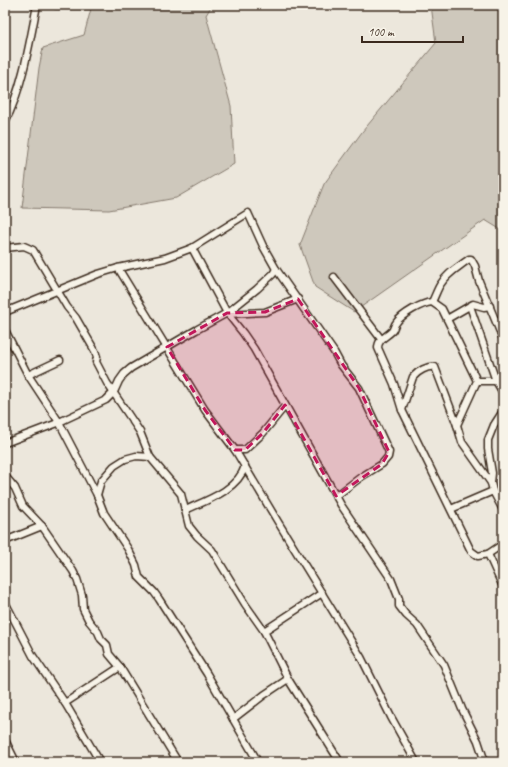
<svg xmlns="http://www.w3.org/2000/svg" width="508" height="767" font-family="Caveat,sans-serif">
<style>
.green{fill:#cec8bc;stroke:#84796d}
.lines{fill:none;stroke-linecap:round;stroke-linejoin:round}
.street-casing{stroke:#3b2a1e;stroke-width:9}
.street{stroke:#f7f3e8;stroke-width:6}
.marked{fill:#c2185b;fill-opacity:0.2;stroke:#c2185b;stroke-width:3;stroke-dasharray:8 5;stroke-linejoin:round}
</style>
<rect width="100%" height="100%" fill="#ece7dc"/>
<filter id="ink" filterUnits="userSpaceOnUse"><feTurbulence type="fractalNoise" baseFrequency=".025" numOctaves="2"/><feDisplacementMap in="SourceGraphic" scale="8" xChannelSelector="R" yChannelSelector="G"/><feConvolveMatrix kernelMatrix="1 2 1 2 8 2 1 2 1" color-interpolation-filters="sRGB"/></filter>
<g filter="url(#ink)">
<!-- green -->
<g class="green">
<path d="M92 5H212L206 15 231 106 234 164 176 198 109 210 22 208 39 68 43 48 84 35Z"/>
<path d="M431 5H503V231L485 220 354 312 315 287 300 245 324 184 362 132 436 43Z"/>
</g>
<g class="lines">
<!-- street casing -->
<g class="street-casing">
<g id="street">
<path d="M56 5H89"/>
<path d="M5 122C22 90 30 41 37 5"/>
<path d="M5 248 24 246 33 250 57 290 67 307 76 318 95 351 97 357 96 362 107 383 140 432 150 457 181 494 189 526 197 536 212 550 245 604 264 631 288 679 340 762"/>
<path d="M192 248 227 313 243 333 254 349 341 505 391 579 399 599V606L406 615 417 625 444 665 462 709 478 741 485 762"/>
<path d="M118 268 205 410 235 450 278 522 361 657 391 717 416 762"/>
<path d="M334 277 381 339"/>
<path d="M432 302C435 296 437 290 440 285 447 273 459 267 469 259H471L475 266 479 281 503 339"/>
<path d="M470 306 496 381 503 393"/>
<path d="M5 312 98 274 118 268 165 258 192 248 248 213 263 246 276 269 334 352 341 365 359 388 389 452 388 457 382 464 361 477 336 496"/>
<path d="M228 314 265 312 298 299"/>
<path d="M447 319 473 304 484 307 490 306"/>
<path d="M5 330 28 375 59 422 97 495 104 513 128 549 136 565 139 577 154 592 159 599 207 674 258 762"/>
<path d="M28 375 60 360"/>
<path d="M477 381H496"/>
<path d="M402 410 413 377C418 371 427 366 435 367L457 425 462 442 491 483 493 491"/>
<path d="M457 425 477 381 442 309 432 302C422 303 402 314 396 323 394 325 394 329 392 331 386 337 378 339 378 348L394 384 402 410 471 551 478 556 488 554 503 587"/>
<path d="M5 443 55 424 106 400 114 392 119 381 124 374 131 368 196 330 227 313 257 289 273 274 276 269"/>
<path d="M235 450H245L263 433 285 406"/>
<path d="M5 476 15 488 23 506 42 526 73 571 77 579 82 595 83 609 89 621 98 632 101 639 107 645 109 654 120 667 178 762"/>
<path d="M491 483 492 473 488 449V440L494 425 503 411"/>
<path d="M97 495 101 481 114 466 125 459 136 456 150 457"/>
<path d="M451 509 493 491 503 510"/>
<path d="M185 510C205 501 238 490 245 466"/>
<path d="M5 541 42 526"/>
<path d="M488 554 503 544"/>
<path d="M5 602 33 656 65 703 100 762"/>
<path d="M264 631 322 593"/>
<path d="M65 703 120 667"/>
<path d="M233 719 264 695 288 679"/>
<path d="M5 740 16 762"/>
</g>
</g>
<!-- street -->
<use href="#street" class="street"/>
</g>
</g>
<!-- marked area -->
<path class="marked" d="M298 299 359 388 389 452 382 464 336 496 285 405 263 433 245 450H235L205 410 167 347 227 313 265 312Z"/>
<!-- margin -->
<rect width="508" height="767" fill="none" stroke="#f7f3e8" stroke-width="20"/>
<rect x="10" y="10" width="488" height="747" fill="none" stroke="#3b2a1e" stroke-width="1.5" filter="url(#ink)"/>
<!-- scale -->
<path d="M362 36v6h101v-6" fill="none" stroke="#3b2a1e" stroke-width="2"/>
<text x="368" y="36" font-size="12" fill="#3b2a1e" stroke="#f7f3e8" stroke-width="3" paint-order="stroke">100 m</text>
</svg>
